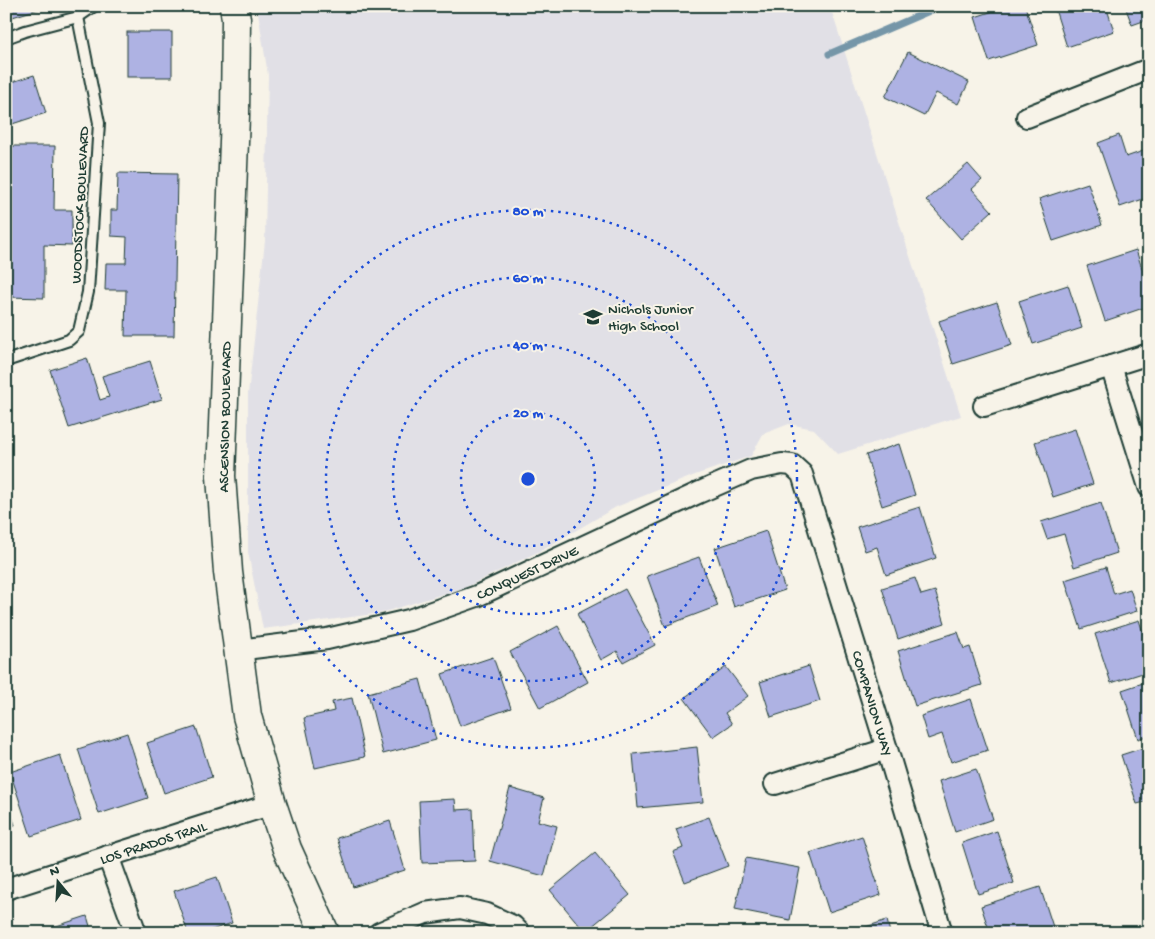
<svg xmlns="http://www.w3.org/2000/svg" width="1155" height="939" font-family="'Gochi Hand',sans-serif">
<style>
.built{fill:#e1e0e6}
.lines{fill:none;stroke-linecap:round;stroke-linejoin:round}
.stream{stroke:#7496a8;stroke-width:7}
.building{fill:#aeb2e3;stroke:#1f3d34}
.lane-casing{stroke:#1f3d34;stroke-width:14}
.street-casing{stroke:#1f3d34;stroke-width:24}
.secondary-casing{stroke:#1f3d34;stroke-width:31}
.lane{stroke:#f7f3e8;stroke-width:10}
.street{stroke:#f7f3e8;stroke-width:20}
.secondary{stroke:#f7f3e8;stroke-width:28}
.ring{fill:none;stroke:#1d4ed8;stroke-width:2.5;stroke-dasharray:2.5 5}
.labels{text-anchor:middle;stroke-width:4;stroke-linejoin:round;paint-order:stroke}
.street-label{font-size:15px;fill:#1f3d34;stroke:#f7f3e8}
.poi-label{font-size:15px;fill:#1f3d34;stroke:#f7f3e8;text-anchor:start}
.centre{fill:#1d4ed8;stroke:#f7f3e8;stroke-width:2.5}
.ring-label{font-size:15px;text-anchor:middle;font-weight:bold;fill:#1d4ed8;stroke:#f7f3e8;stroke-width:4;stroke-linejoin:round;paint-order:stroke}
</style>
<rect width="100%" height="100%" fill="#f7f3e8"/>
<filter id="ink" filterUnits="userSpaceOnUse"><feTurbulence type="fractalNoise" baseFrequency=".02" numOctaves="2"/><feDisplacementMap in="SourceGraphic" scale="10" xChannelSelector="R" yChannelSelector="G"/><feConvolveMatrix kernelMatrix="1 2 1 2 8 2 1 2 1" color-interpolation-filters="sRGB"/></filter>
<g filter="url(#ink)">
<!-- built -->
<path class="built" d="M257 6H830L961 416 838 454 814 429 789 424 763 434 751 456 695 475 616 507 544 549 466 587 381 613 263 629 248 552V394L265 241 268 75Z"/>
<g class="lines">
<!-- stream -->
<path class="stream" d="M829 54 941 6"/>
</g>
<!-- building -->
<g class="building">
<path d="M6 6H48L6 19Z"/>
<path d="M1009 6H1025L1038 45 989 61 975 17Z"/>
<path d="M1054 6H1106L1114 31 1067 47Z"/>
<path d="M1125 6H1149V19L1132 25Z"/>
<rect x="127" y="32" width="45" height="45"/>
<path d="M908 52 969 82 958 104 936 93 924 116 885 97Z"/>
<path d="M34 75 46 113 6 126V84Z"/>
<path d="M1119 135 1126 157 1149 149V197L1120 207 1098 143Z"/>
<path d="M10 146H55L54 210H72V246L44 245V298L9 297Z"/>
<path d="M968 164 982 180 972 189 992 211 961 239 926 200Z"/>
<path d="M118 173 177 174 174 336H125L126 290H105L106 263H126L127 237 111 236V210H117Z"/>
<path d="M1088 183 1102 225 1053 241 1039 199Z"/>
<path d="M1136 250 1149 290V306L1105 321 1087 266Z"/>
<path d="M1068 285 1082 328 1033 344 1019 301Z"/>
<path d="M997 302 1012 345 953 364 939 321Z"/>
<path d="M87 358 100 400 109 397 102 376 150 361 162 399 69 428 50 370Z"/>
<path d="M1075 429 1093 484 1053 497 1035 442Z"/>
<path d="M899 444 915 495 882 506 866 455Z"/>
<path d="M1101 503 1117 553 1074 567 1064 534 1047 539 1041 522Z"/>
<path d="M920 507 936 558 886 575 877 547 865 551 857 527Z"/>
<path d="M766 531 785 590 734 607 715 548Z"/>
<path d="M699 557 718 606 665 626 647 576Z"/>
<path d="M1106 567 1114 594 1130 589 1137 611 1081 629 1065 580Z"/>
<path d="M915 578 921 595 935 591 945 623 898 639 882 588Z"/>
<path d="M625 589 655 645 623 662 617 651 601 660 577 614Z"/>
<path d="M1139 620 1149 651V671L1111 683 1095 634Z"/>
<path d="M558 626 588 682 540 708 510 652Z"/>
<path d="M958 632 964 649 970 647 982 685 915 706 898 651Z"/>
<path d="M493 657 511 708 460 726 442 674Z"/>
<path d="M809 666 820 701 771 717 760 682Z"/>
<path d="M726 667 748 696 725 713 732 724 713 737 684 698Z"/>
<path d="M420 679 436 740 383 754 368 693Z"/>
<path d="M1149 681V735L1138 739 1122 690Z"/>
<path d="M352 698 365 757 315 768 304 718 334 711 332 702Z"/>
<path d="M971 699 988 750 951 762 942 734 928 739 921 716Z"/>
<path d="M196 727 212 777 164 793 147 743Z"/>
<path d="M127 733 148 798 99 814 78 749Z"/>
<path d="M1149 746V801L1137 804 1121 755Z"/>
<path d="M697 747 703 802 638 808 633 754Z"/>
<path d="M60 755 81 820 31 836 10 772Z"/>
<path d="M976 769 993 819 955 832 939 781Z"/>
<path d="M510 788 544 798 538 821 557 826 544 876 490 861Z"/>
<path d="M6 798 15 825 6 828Z"/>
<path d="M455 799 456 810 473 809 475 861 422 863 419 801Z"/>
<path d="M709 817 728 866 685 882 673 852 683 848 676 829Z"/>
<path d="M390 821 405 870 353 887 337 838Z"/>
<path d="M997 831 1014 883 978 894 962 843Z"/>
<path d="M862 836 881 895 829 912 810 853Z"/>
<path d="M595 853 630 895 585 932 550 890Z"/>
<path d="M746 858 800 868 790 920 735 909Z"/>
<path d="M217 877 232 923 203 933H188L174 891Z"/>
<path d="M1040 887 1055 933H990L981 906Z"/>
<path d="M87 916 92 933H35Z"/>
<path d="M887 920 890 933H847Z"/>
</g>
<g class="lines">
<!-- lane casing -->
<g class="lane-casing">
<g id="lane">
<path d="M78 17 94 6"/>
<path d="M6 38 25 31 78 17 99 123 88 292 79 331 69 340 6 361"/>
</g>
</g>
<!-- street casing -->
<g class="street-casing">
<g id="street">
<path d="M1027 117 1149 69"/>
<path d="M1111 366 1149 487"/>
<path d="M984 406 1149 354"/>
<path d="M238 650 327 639 409 620 477 596 698 493 751 470 782 464 792 465 802 474 887 749 942 933"/>
<path d="M775 784 887 749"/>
<path d="M108 856 136 933"/>
<path d="M6 889 272 804"/>
<path d="M379 933 425 913 460 908 487 914 513 926 520 933"/>
</g>
</g>
<!-- secondary casing -->
<g class="secondary-casing">
<path id="secondary" d="M234 6 236 19 235 116 221 476 228 572 247 716 272 804 287 849 325 933"/>
</g>
<!-- lane -->
<use href="#lane" class="lane"/>
<!-- street -->
<use href="#street" class="street"/>
<!-- secondary -->
<use href="#secondary" class="secondary"/>
</g>
</g>
<!-- distance rings -->
<g class="ring">
<circle cx="528" cy="479" r="67"/>
<circle cx="528" cy="479" r="135"/>
<circle cx="528" cy="479" r="202"/>
<circle cx="528" cy="479" r="269"/>
</g>
<!-- icons -->
<defs>
<g id="school-bare" transform="scale(1.5)"><path d="M0-5L7-2L0 1L-7-2ZM-4 1L0 2.5L4 1V4Q0 6-4 4Z" fill="#1f3d34" stroke="#f7f3e8" stroke-width="2.5" paint-order="stroke"/></g>
</defs>
<g fill-rule="evenodd">
<use href="#school-bare" x="593" y="317"/>
</g>
<g class="labels">
<!-- street labels -->
<g class="street-label">
<text transform="translate(79 205) rotate(-87)" y="5">WOODSTOCK BOULEVARD</text>
<text transform="translate(224 417) rotate(-89)" y="5">ASCENSION BOULEVARD</text>
<text transform="translate(527 572) rotate(-25)" y="5">CONQUEST DRIVE</text>
<text transform="translate(873 703) rotate(73)" y="5">COMPANION WAY</text>
<text transform="translate(153 842) rotate(-18)" y="5">LOS PRADOS TRAIL</text>
</g>
<!-- poi labels -->
<g class="poi-label">
<text x="608" y="313">Nichols Junior<tspan x="608" dy="17">High School</tspan></text>
</g>
</g>
<circle cx="528" cy="479" r="8" class="centre"/>
<g class="ring-label">
<text x="528" y="215">80 m</text>
<text x="528" y="282">60 m</text>
<text x="528" y="349">40 m</text>
<text x="528" y="417">20 m</text>
</g>
<!-- margin -->
<rect width="1155" height="939" fill="none" stroke="#f7f3e8" stroke-width="25"/>
<rect x="12" y="12" width="1130" height="914" fill="none" stroke="#1f3d34" stroke-width="2" filter="url(#ink)"/>
<!-- north arrow -->
<g transform="translate(58 882) rotate(342)" stroke="#f7f3e8" stroke-width="4" paint-order="stroke">
<path d="M0-4L9 19L0 12L-9 19Z" fill="#1f3d34"/>
<text y="-8" font-size="14" font-weight="bold" text-anchor="middle" fill="#1f3d34">N</text>
</g>
</svg>
